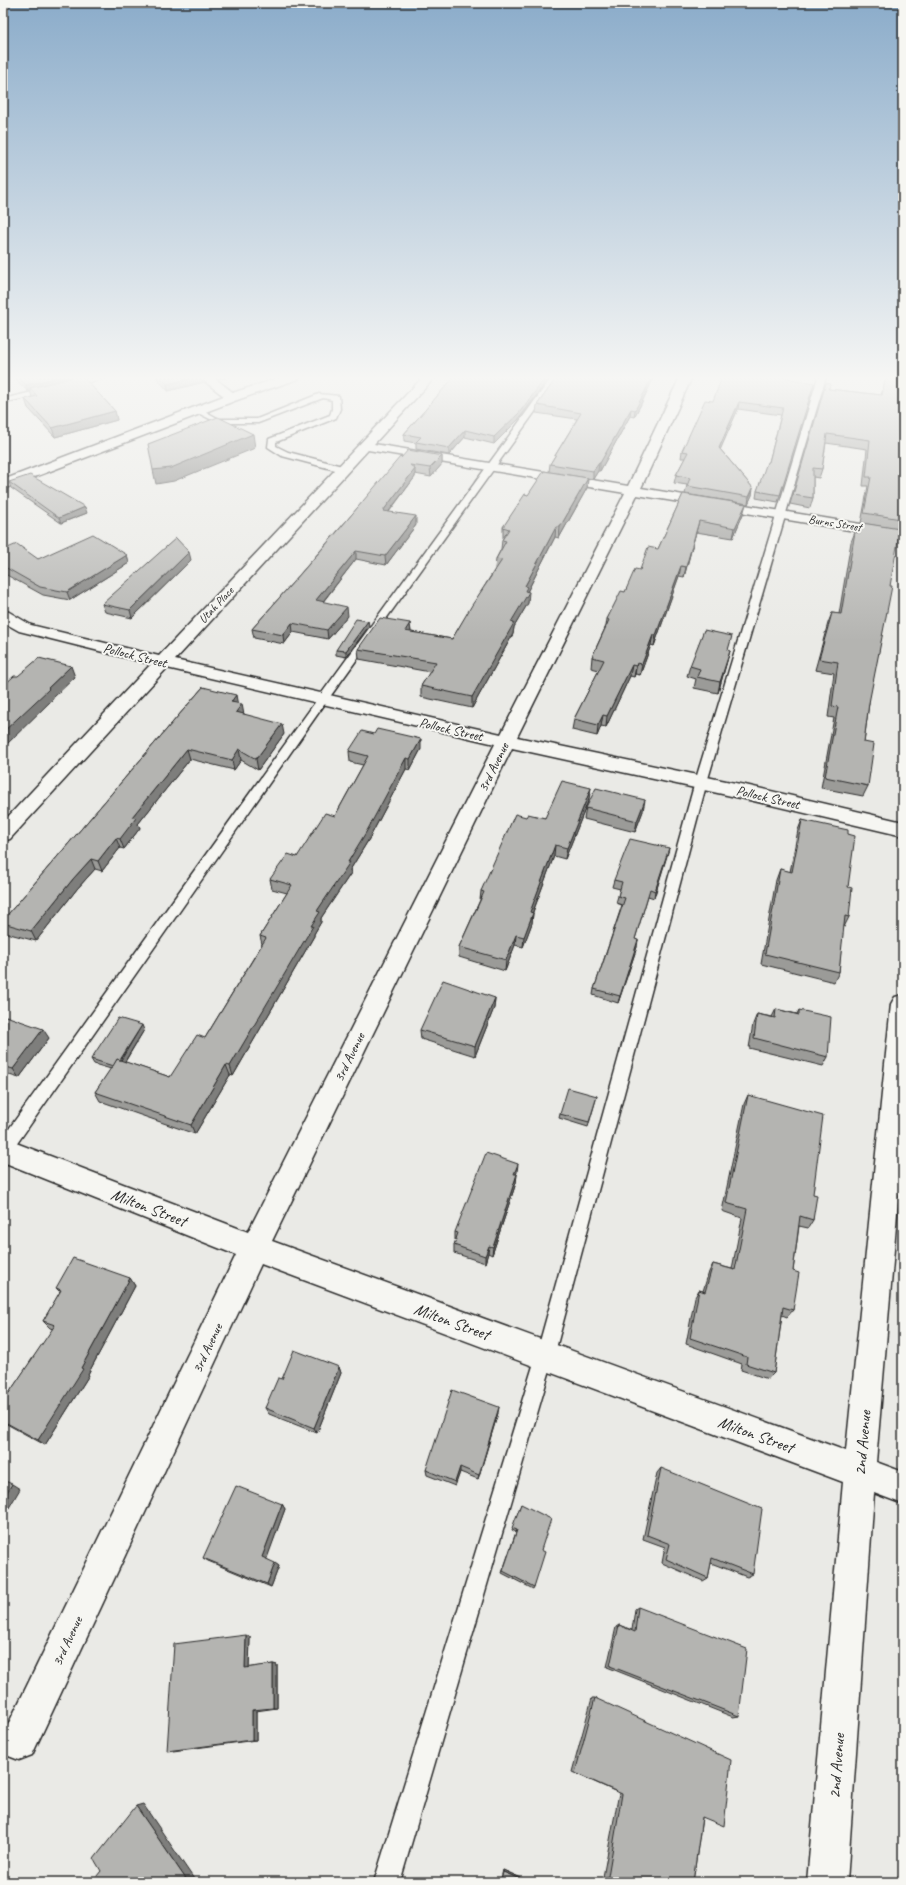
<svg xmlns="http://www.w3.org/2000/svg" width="906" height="1885" font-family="Caveat,sans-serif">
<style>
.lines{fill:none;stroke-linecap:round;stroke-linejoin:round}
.lane-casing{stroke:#2b2b2b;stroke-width:3}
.street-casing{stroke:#2b2b2b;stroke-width:3}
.secondary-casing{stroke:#2b2b2b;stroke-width:3}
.lane{fill:#f6f6f2;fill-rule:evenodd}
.street{fill:#f6f6f2;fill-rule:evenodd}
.secondary{fill:#f6f6f2;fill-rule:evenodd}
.wall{fill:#9b9b98;stroke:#2b2b2b}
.shaded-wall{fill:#7e7e7c;stroke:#2b2b2b}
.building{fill:#b4b4b1;stroke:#2b2b2b}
.labels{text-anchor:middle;stroke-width:4;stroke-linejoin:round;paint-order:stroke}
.far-street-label{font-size:12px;fill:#2b2b2b;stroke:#f6f6f2}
.street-label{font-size:14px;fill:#2b2b2b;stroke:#f6f6f2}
.near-street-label{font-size:17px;fill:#2b2b2b;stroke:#f6f6f2}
</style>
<rect width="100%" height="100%" fill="#eaeae6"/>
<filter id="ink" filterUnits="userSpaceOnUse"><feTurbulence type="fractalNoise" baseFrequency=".025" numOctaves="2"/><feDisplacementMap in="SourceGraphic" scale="8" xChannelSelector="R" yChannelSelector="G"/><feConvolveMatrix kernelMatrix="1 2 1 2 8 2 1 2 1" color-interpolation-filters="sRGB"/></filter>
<g filter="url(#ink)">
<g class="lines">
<!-- lane casing -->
<g class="lane-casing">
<g id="lane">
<path d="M94 377H108L69 387 65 385Z"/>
<path d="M552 377H560L319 712 9 1155 3 1157V1137L311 708Z"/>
<path d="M818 377H826L707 782 554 1356 400 1882H374L536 1356 695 782Z"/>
<path d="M49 388H52V392L3 403V399Z"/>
<path d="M319 394 339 396 340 409 336 418 276 442V446L288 452 346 467V471L343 472 282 456 268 447 269 439 330 415 332 409V400L323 398 258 423H218L194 411 198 409H201L219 419H257Z"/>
</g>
</g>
<!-- street casing -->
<g class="street-casing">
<g id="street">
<path d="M199 377H213L239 397 233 401 229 400Z"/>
<path d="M423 377H435L374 444 628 486 680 377H692L641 488 903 531V539L637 495 517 737 745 785 903 822V836L745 799 512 748 272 1241 846 1451 891 1004 895 997 903 995V1143L876 1462 903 1472V1504L874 1493 847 1882H807L843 1482 261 1264 32 1755 19 1760 6 1755C2 1746 2 1738 6 1729L236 1255 3 1162V1138L248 1232 495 744 167 668 10 839 3 841V822L151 664 19 631 3 622V610L9 612 31 625 159 656ZM368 450 625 493 501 734 175 660Z"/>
</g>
</g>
<!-- secondary casing -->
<g class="secondary-casing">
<path id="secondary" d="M282 377H300L298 379 237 400 3 489V480L229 394Z"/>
</g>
<!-- lane -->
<use href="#lane" class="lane"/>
<!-- street -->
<use href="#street" class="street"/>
<!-- secondary -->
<use href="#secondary" class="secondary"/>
</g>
<!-- wall -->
<g class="wall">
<path d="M14 377H83L115 411 117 420 55 437 28 408 25 399 32 397 30 391 28 392Z"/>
<path d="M156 377H203L204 382 168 391Z"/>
<path d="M454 377H550L518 420 494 444 465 437 449 455 416 449V443L404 441V434Z"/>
<path d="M557 377H654L640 406 634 417 630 416 600 471H598L593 479 549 472 550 464 577 419 536 413 537 405Z"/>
<path d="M886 377H903V524L899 523 897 529 861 523 868 486H863L867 449 826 443 822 469 819 478 813 477V498L810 508 790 504 826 383 829 389 881 395Z"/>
<path d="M814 383 778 502 756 498 757 491 769 462 781 415 738 409 720 449 753 488 752 495 748 504 685 494 687 485 674 483 676 475 685 458H681L682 451 713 401Z"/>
<path d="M442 456V464L431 477 415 474V477L389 512 416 525 386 565 356 559 323 602 348 616 328 639 293 632 284 644 254 638 252 629 401 458Z"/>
<path d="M588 478 587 488 559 538 555 537 527 592 528 603 514 627 513 634 472 708 421 697V686L430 672 359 659 358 649 410 623 411 632 452 639 495 569 496 559 501 549 502 540 503 538V527L528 495Z"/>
<path d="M9 482 87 513 61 523 11 488Z"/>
<path d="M683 494 746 504 743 514 733 538 696 532 684 577 679 576 654 646 651 645 640 675 635 674 634 677 630 676 606 727 601 726 597 736 572 730 574 719 599 670 591 668 592 657 606 626 607 619 625 592 640 570 658 549Z"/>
<path d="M862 523 869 703 864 742 868 786 863 796 821 788 834 718 828 717 834 673 815 670 828 623 832 613 839 614 851 542 855 532 859 533Z"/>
<path d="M3 550 38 559 129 563 70 600 43 595 3 573Z"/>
<path d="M191 560 132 618 105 612 102 604Z"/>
<path d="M368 621 369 626 346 657 336 655V650Z"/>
<path d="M728 650 727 661 718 693 694 688 696 679 687 676 690 666Z"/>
<path d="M203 687 238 703 244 714 284 734 258 770 241 760 234 770 190 759 138 824 140 828 124 849 120 848 102 871 95 869 77 889 36 941 6 933 3 927V920Z"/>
<path d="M421 749 410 770 406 769 369 839 350 870 351 873 321 918V922L314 934V936L233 1076 230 1075 195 1134 100 1101 95 1092 111 1069 94 1064 91 1059 144 1030 125 1062 170 1077 205 1038 262 944 260 936 287 893 272 889 270 879 297 857 335 816 363 765 350 762 349 751Z"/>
<path d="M589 799 565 859 554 856 533 912V913L532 923 523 947 515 945 505 971 459 957V947L480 900 481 891 526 817 545 818Z"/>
<path d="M586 808 643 811 635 832 584 819Z"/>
<path d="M802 820 848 834V887L849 917 844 927H843L839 972 834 982 761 964 776 880 780 869 790 872 798 830Z"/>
<path d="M669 848 654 898 648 896 635 939 637 947 618 1003 593 995 594 989 622 905 616 903 620 889 612 887 614 880Z"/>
<path d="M495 998 494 1008 475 1056 421 1039 420 1030Z"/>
<path d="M776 1009 797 1014 799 1010 828 1057 823 1066 749 1048 753 1024 757 1014 772 1017Z"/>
<path d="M3 1015 49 1038 19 1078 3 1073Z"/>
<path d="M748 1095 813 1194V1220L808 1228 799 1226 793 1271V1310L787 1317 782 1315 774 1373 768 1379 741 1370 742 1364 686 1344 695 1297 699 1290 703 1291 709 1272 713 1264 732 1269 742 1218 722 1211 744 1104Z"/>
<path d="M597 1096 588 1127 559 1118 560 1114Z"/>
<path d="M517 1172 516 1174H517L516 1183 492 1255 488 1253 485 1263 454 1253V1245L456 1240H455V1232Z"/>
<path d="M130 1278 135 1286 88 1374 89 1375 45 1445 3 1422V1390L9 1393 53 1329 50 1328 43 1321 60 1292 56 1288Z"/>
<path d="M339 1367 341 1373 317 1433 269 1414 265 1408 282 1379Z"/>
<path d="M498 1413 478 1479 460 1472 455 1486 427 1475 426 1470Z"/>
<path d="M661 1468 753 1574 747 1577 711 1563 708 1578 703 1581 662 1563 665 1547 643 1539 657 1473Z"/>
<path d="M282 1504 285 1509 266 1559 279 1566 271 1587 208 1561 203 1558Z"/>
<path d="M521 1504 541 1550 534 1587 533 1589 502 1573 516 1532 512 1530Z"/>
<path d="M638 1607 739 1716 733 1717 607 1667 616 1627 619 1625 632 1630 635 1609Z"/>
<path d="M250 1637 249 1668 273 1664 277 1665V1708L256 1711V1740L173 1751Z"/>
<path d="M592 1698H595L702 1818 693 1882H602L619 1793 572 1772Z"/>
<path d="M503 1870 530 1882H500Z"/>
</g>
<!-- shaded-wall -->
<g class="shaded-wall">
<path d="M60 377H79L30 388V391L28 392 26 385Z"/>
<path d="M196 377H203L204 382 168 391 167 384Z"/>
<path d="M218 377H231L219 379Z"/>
<path d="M546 377H550L518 420 494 444V437Z"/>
<path d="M652 377H654L640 406 634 417 635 410Z"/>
<path d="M739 402 738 409 718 455 719 448Z"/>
<path d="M631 409 630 416 600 471V463Z"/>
<path d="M115 411 117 420 55 437 52 428Z"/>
<path d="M465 430V437L449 455V448Z"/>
<path d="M253 434 255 448 174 481 156 484 153 470Z"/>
<path d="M442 456V464L431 477 430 468Z"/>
<path d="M599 463 598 471 593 479V471Z"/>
<path d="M415 469V477L383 519V511Z"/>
<path d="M588 478 587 488 559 538 560 527Z"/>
<path d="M753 488 752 495 748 504 749 497Z"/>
<path d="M746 504 743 514 733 538 735 528Z"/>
<path d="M85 507 87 513 61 523 59 518Z"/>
<path d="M416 516V525L386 565 385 556Z"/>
<path d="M699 521 696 532 684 577 686 567Z"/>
<path d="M556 527 555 537 527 592H529L528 603 514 627 513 634 472 708V697L511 622 525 586Z"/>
<path d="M356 551V559L317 609 316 600Z"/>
<path d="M189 552 191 560 132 618 130 610Z"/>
<path d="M127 555 129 563 70 600 67 592Z"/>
<path d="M681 566 679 576 654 646 656 635Z"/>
<path d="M347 607 348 616 328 639 327 630Z"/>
<path d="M368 621 369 626 346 657V651Z"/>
<path d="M292 623 293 632 284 644 283 635Z"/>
<path d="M410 623 411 634 405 631Z"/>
<path d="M653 635 651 645 640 675 642 664Z"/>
<path d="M730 651 727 661 718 693 720 682Z"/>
<path d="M637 663 635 674 634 677 636 666Z"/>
<path d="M632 665 630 676 606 727 607 716Z"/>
<path d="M71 666 75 677 53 698V699L3 748V732L48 688Z"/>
<path d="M236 695 238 706 231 702Z"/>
<path d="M242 704 244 715 236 712Z"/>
<path d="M603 715 601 726 597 736 598 725Z"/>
<path d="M282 724 284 734 258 770 256 759Z"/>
<path d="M421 739V749L410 770V759Z"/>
<path d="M187 749 190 759 138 824 140 828 124 849 120 839 132 817Z"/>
<path d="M239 749 241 760 234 770 232 760Z"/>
<path d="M406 758V769L369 839 350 870 351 873 321 918V922L314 934V936L233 1076 230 1066 311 926 317 911 348 862Z"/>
<path d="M591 788 589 799 565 859 567 848Z"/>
<path d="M645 800 643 811 635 832 637 821Z"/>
<path d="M116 838 120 848 102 871 98 861Z"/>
<path d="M555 845 554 856 529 922 530 912Z"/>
<path d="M669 848 667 856 654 898 655 891Z"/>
<path d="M91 859 95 869 77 889 36 941 31 931 73 879Z"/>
<path d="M533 913 532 923 523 947 524 937Z"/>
<path d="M516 935 515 945 505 971 506 960Z"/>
<path d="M638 940 637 947 618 1003 620 996Z"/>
<path d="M495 998 494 1008 475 1056V1046Z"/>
<path d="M142 1025 144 1030 119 1071 117 1067Z"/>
<path d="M43 1029 49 1038 19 1078 13 1069Z"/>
<path d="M226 1065 230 1075 195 1134 191 1125Z"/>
<path d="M518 1164 517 1172 513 1182 514 1174Z"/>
<path d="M517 1174 516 1183 492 1255 493 1247Z"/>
<path d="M489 1246 488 1253 485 1263V1256Z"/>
<path d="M130 1278 135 1286 88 1374 89 1375 45 1445 38 1440 81 1368Z"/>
<path d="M339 1367 341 1373 317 1433 314 1428Z"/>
<path d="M499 1407 498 1413 478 1479 479 1475Z"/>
<path d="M460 1467V1472L455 1486V1482Z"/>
<path d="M12 1484 20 1489 3 1518V1499Z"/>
<path d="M282 1504 285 1509 266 1561 262 1557Z"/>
<path d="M275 1563 279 1566 271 1587 267 1584Z"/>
<path d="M246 1635 250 1637 249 1669 245 1668Z"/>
<path d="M273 1664 277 1665V1708H273Z"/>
<path d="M252 1710 256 1711V1740H252Z"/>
<path d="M143 1804 194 1879 192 1882H188L136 1806Z"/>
<path d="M503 1870 530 1882H527L503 1872Z"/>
</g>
<!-- building -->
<g class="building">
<path d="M18 377H60L26 385Z"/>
<path d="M75 377H83L115 411 52 428 25 399 37 396 30 388Z"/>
<path d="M160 377H196L167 384Z"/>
<path d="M454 377H546L519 413 494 437 465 430 449 448 416 442 421 437 404 434Z"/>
<path d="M557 377H652L641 399 635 410 631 409 600 463H599L593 471 550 464 581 413 537 405Z"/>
<path d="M722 377H781L814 383 780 495 757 491 767 462H769L783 408 739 402 719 448 753 488 749 497 687 486 690 478 676 475 688 452 682 451 705 400 713 401Z"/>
<path d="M886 377H903V514H902L901 519 864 513 871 477H866L870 440 827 434 822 469 813 468V498L793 495 826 383 831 384 828 389 882 395Z"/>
<path d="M218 417 253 434 171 468 153 470 148 444Z"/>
<path d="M408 450 442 456 430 468 410 465 415 469 383 511 416 516 385 556 356 551 316 600 347 607 327 630 292 623 283 635 252 629 337 532 400 457 401 458Z"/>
<path d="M544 471 588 478 560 527H556L525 586 527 587 525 591 529 592 511 622 514 623 472 697 421 686 436 662 358 649 380 618 410 623 405 631 452 639 472 605 502 560 496 559 506 541 502 540 509 529 503 527 525 494 528 495Z"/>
<path d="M30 475 85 507 59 518 9 482Z"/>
<path d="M683 494 746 504 735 528 699 521 686 567 681 566 656 635H653L642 664 637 663 636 666 632 665 607 716 603 715 598 725 574 719 604 660 592 657 609 620 607 619 621 591 625 592 635 569 640 570 648 547 658 549Z"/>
<path d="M862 523 900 529 890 586H892L869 703 864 742 874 744 868 786 825 777 838 707 832 706 838 662 819 659 832 613 841 614 855 532 860 533Z"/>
<path d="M93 534 127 555 67 592 40 587 3 566V550L17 544 38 559Z"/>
<path d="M176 538 189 552 130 610 102 604Z"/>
<path d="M356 619 368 621 346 651 336 650Z"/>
<path d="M704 630 732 636 728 650 730 651 720 682 697 677 700 669 690 666Z"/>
<path d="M39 658 71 666 48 688 49 689 3 732V686L14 676H18Z"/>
<path d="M203 687 236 695 231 702 242 704 236 712 282 724 256 759 239 749 232 760 187 749 132 817 136 818 120 839 116 838 98 861 91 859 73 879 31 931 3 923V920Z"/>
<path d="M377 729 421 739 410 759 406 758 368 829 348 862H350L317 911 320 912 311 926H313L230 1066 226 1065 191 1125 95 1092 117 1059 170 1077 197 1035 205 1038 266 938 260 936 292 885 270 879 288 854 297 857 325 813 335 816 368 756 349 751 362 731 374 734Z"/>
<path d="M562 781 591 788 567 848 555 845 530 912 533 913 524 937 516 935 506 960 459 947 484 892 481 891 515 814 526 817 528 814 545 818Z"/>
<path d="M596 788 645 800 637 821 586 808Z"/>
<path d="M802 820 848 830V834L855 836 848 887 852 888 849 917 845 916 839 972 765 954 780 869 792 872Z"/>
<path d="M630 839 669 848 655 891 650 889 635 939 638 940 620 996 594 989 625 898 618 896 622 882 614 880Z"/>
<path d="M443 980 495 998 475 1046 420 1030Z"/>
<path d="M776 1009 799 1015V1010L831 1017 828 1057 754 1038 757 1014 775 1018Z"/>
<path d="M3 1015 43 1029 13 1069 3 1066Z"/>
<path d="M118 1018 142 1025 120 1060 117 1059 113 1066 91 1059Z"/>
<path d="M568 1088 597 1096 589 1122 560 1114Z"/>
<path d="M748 1095 823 1116 813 1194 817 1195 813 1220 800 1216 793 1271 799 1273 793 1310 783 1307 774 1373 746 1364 747 1357 690 1338 699 1290 705 1292 713 1264 735 1270 747 1209 726 1203Z"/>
<path d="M486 1153 518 1164 514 1174H517L493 1247 489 1246 485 1256 454 1245 458 1233 455 1232Z"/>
<path d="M73 1258 130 1278 81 1368 83 1369 38 1440 3 1421V1390L9 1393 55 1325 43 1321 61 1290 56 1288Z"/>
<path d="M294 1350 339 1367 314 1428 265 1408 278 1378 282 1379Z"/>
<path d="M452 1390 499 1407 479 1475 460 1467 455 1482 426 1470Z"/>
<path d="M661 1468 762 1509 753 1574 712 1558 708 1578 666 1559 670 1544 647 1535Z"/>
<path d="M3 1480 12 1484 3 1499Z"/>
<path d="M236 1486 282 1504 262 1557 275 1563 267 1584 203 1558Z"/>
<path d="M521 1504 551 1519 541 1550 545 1552 534 1587 503 1571 517 1530 512 1528Z"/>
<path d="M638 1607 747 1649 739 1716 610 1666 619 1625 635 1632Z"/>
<path d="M246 1635 245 1668 273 1664V1708L252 1710V1740L167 1751 174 1644Z"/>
<path d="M595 1698 731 1760 724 1826 702 1817 693 1882H607L622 1794 575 1773Z"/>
<path d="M136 1806 188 1882H92L101 1871 94 1859Z"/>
<path d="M503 1872 527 1882H501Z"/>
</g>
</g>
<!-- sky -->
<linearGradient id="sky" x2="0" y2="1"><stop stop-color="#8bacca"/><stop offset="0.59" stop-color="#f6f6f4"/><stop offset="1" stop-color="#f6f6f4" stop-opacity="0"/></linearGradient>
<rect width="906" height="641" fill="url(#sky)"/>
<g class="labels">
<!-- far-street labels -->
<g class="far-street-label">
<text transform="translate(835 523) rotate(9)" y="4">Burns Street</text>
<text transform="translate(216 605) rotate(-47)" y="4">Utah Place</text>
</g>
<!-- street labels -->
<g class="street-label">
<text transform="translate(135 655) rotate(14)" y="5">Pollock Street</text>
<text transform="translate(451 729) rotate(13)" y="5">Pollock Street</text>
<text transform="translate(493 767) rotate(-64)" y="5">3rd Avenue</text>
<text transform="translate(768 797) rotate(13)" y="5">Pollock Street</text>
<text transform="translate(349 1057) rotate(-64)" y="5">3rd Avenue</text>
<text transform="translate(207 1348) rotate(-65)" y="5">3rd Avenue</text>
<text transform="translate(67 1641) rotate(-65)" y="5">3rd Avenue</text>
</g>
<!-- near-street labels -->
<g class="near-street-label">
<text transform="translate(149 1207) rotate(21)" y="6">Milton Street</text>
<text transform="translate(452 1321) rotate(20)" y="6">Milton Street</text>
<text transform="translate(756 1434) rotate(20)" y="6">Milton Street</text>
<text transform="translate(862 1443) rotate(-85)" y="6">2nd Avenue</text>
<text transform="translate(836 1766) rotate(-86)" y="6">2nd Avenue</text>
</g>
</g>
<!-- margin -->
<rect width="906" height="1885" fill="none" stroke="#f6f6f2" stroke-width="16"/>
<rect x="8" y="8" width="890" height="1869" fill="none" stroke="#2b2b2b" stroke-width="1.5" filter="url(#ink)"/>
</svg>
